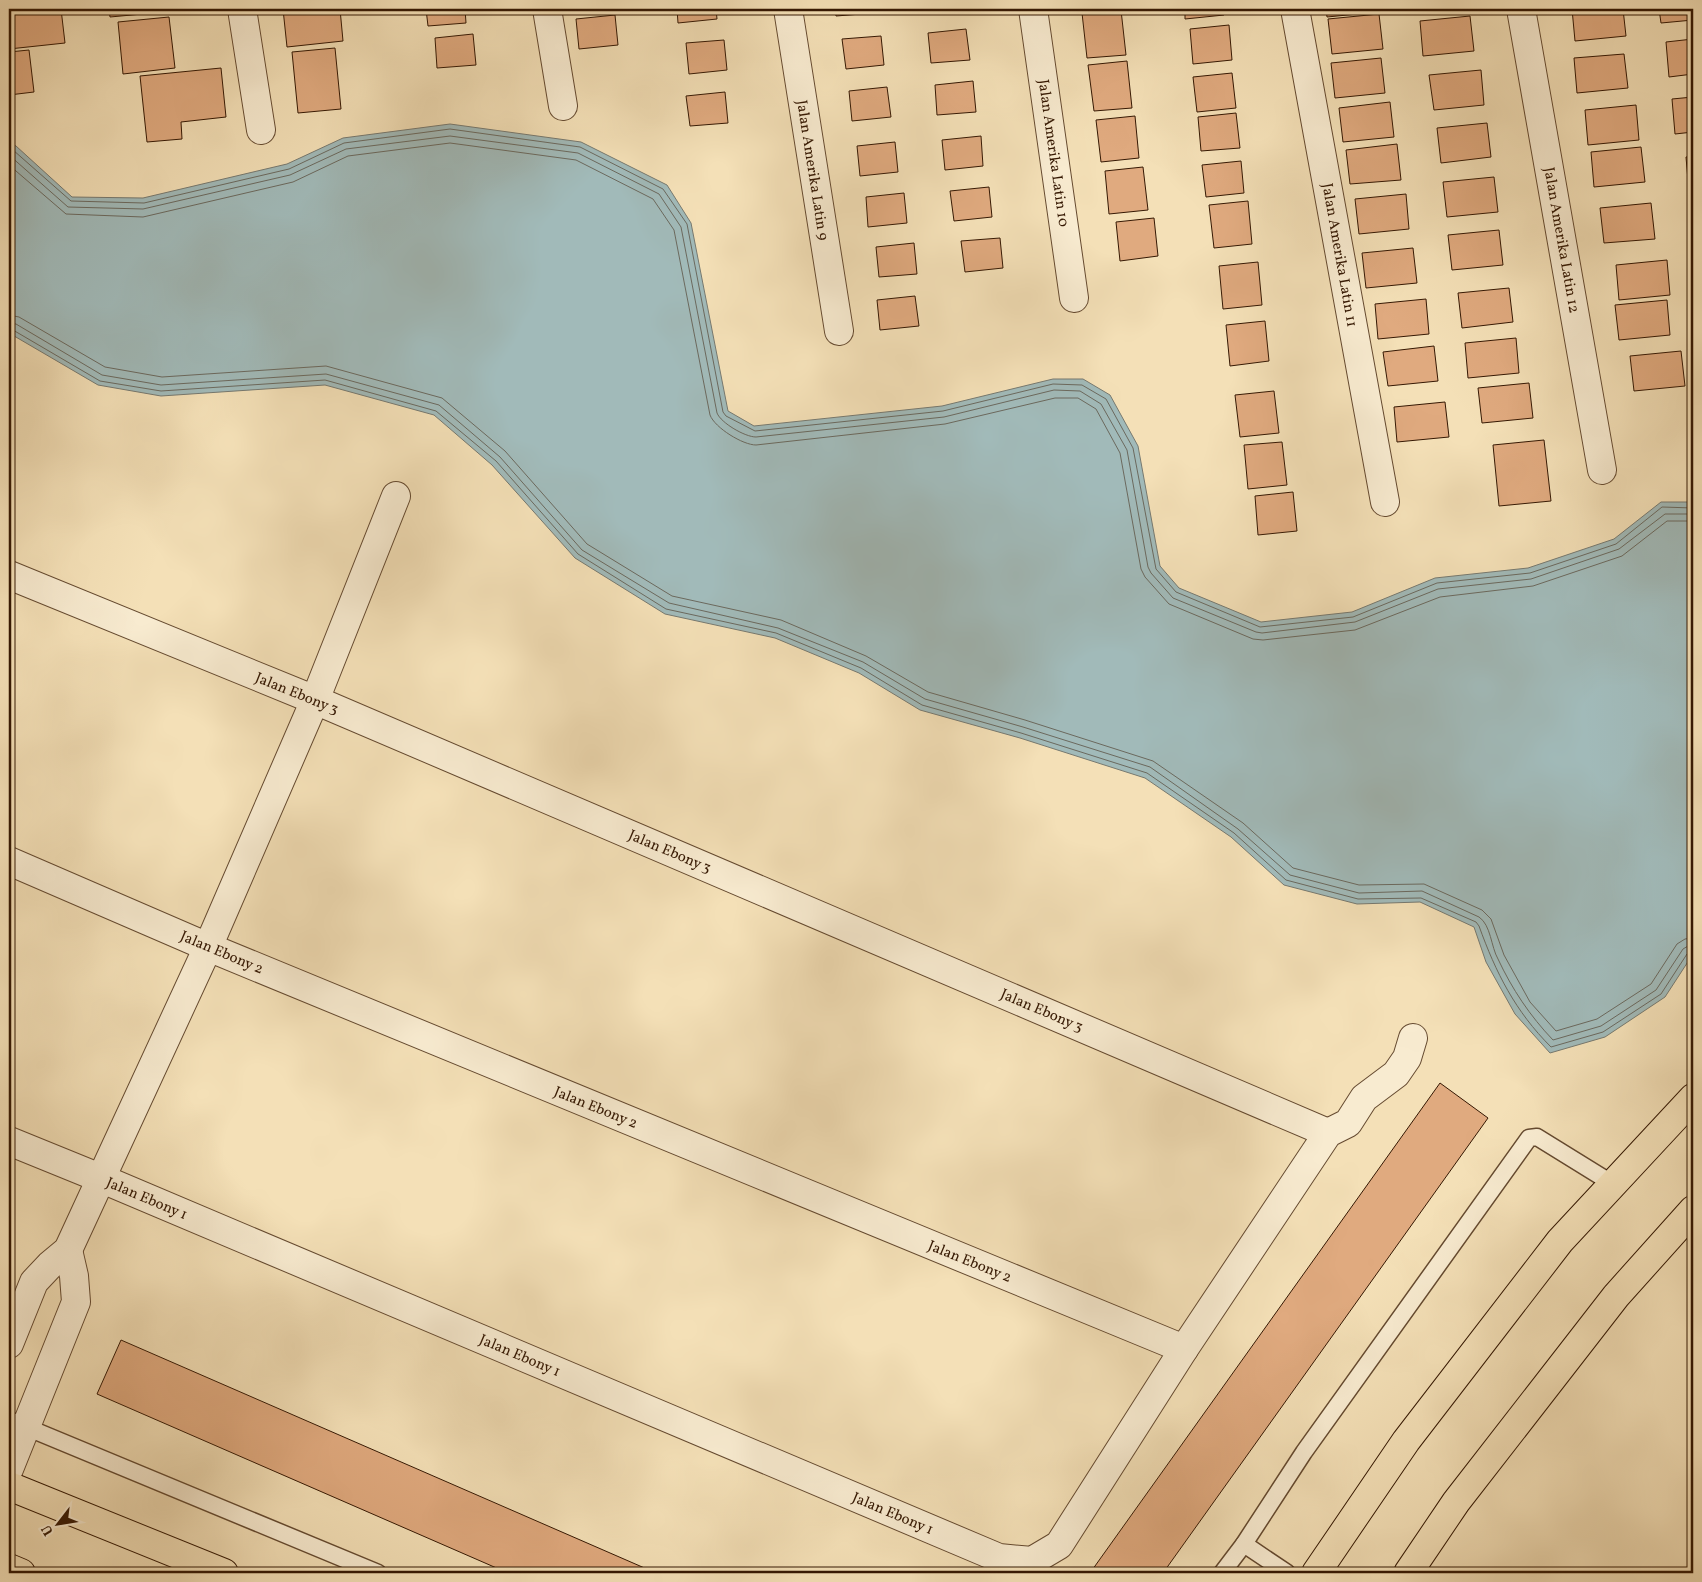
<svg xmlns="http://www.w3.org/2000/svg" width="1702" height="1582" font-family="Vollkorn,serif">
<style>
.water{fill:#a1bab9;stroke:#767970}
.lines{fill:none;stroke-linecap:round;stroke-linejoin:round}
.shore{stroke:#6b695e;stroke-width:1}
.building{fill:#e0aa7f;stroke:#351803}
.lane-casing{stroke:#654a30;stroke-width:19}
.street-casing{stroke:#654a30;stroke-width:30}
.primary-casing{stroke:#351803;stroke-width:30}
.lane{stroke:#f8ebd0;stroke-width:16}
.street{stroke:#f8ebd0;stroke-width:28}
.primary{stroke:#f4e0b7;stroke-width:28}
.labels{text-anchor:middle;stroke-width:5;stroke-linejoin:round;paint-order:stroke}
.street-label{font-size:15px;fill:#351803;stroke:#f8ebd0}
</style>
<rect width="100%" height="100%" fill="#f4e0b7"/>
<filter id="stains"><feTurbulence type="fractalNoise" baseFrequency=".004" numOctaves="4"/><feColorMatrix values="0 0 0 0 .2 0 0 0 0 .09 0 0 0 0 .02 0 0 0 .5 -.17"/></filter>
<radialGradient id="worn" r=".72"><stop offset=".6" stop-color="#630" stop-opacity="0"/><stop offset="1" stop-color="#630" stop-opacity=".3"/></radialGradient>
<!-- water -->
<path class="water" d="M450 124 581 142 667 185 691 223 728 411 754 426 942 406 1053 379H1083L1110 395 1138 446 1160 566 1179 588 1261 622 1352 612 1435 578 1528 568 1614 539 1661 502H1691L1693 505V954L1665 997 1605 1037 1550 1053 1515 1014 1486 962 1474 927 1420 902 1357 904 1284 885 1231 837 1145 778 1020 738 920 710 859 673 775 638 665 614 575 558 492 465 434 415 325 385 161 396 98 385 9 333V142L16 146 72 197 143 198 287 164 343 138Z"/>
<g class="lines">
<!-- shore -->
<g class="shore">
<path d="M9 148 13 150 71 201 144 203 289 169 344 143 450 129 580 147 663 189 687 224 723 412 726 416 755 431 943 411 1053 384 1082 385 1106 399 1133 448 1156 569 1176 592 1260 627 1353 617 1437 583 1530 573 1616 544 1662 507 1693 508"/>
<path d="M9 155 68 207 143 209 290 175 346 149 450 136 578 153 659 194 681 227 717 413C721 423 745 437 756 437L944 417 1054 390 1080 391 1101 404 1127 450 1148 567 1151 573 1173 598 1256 632 1262 633 1355 622 1438 589 1531 579 1619 549 1665 514H1693"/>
<path d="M9 165 66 214 143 217 293 182 348 156 450 143 576 160 653 199 674 230 710 415C715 428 743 445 756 445L945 424 1055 398H1078L1096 409 1120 453 1141 569 1145 577 1169 604 1253 639 1263 640 1355 630 1440 597 1533 586 1622 556 1667 521H1693"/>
<path d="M9 315 19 317 105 367 162 377 326 366 442 398 505 451 587 544 672 596 781 620 866 656 928 692 1025 720 1153 761 1243 823 1293 868 1359 885 1424 884 1482 910 1491 919 1504 955 1530 1002 1556 1031 1597 1019 1651 984 1677 944 1685 939 1693 938"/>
<path d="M9 323 16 324 102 375 161 385 326 374 439 405 500 457 582 550 669 603 778 628 863 662 925 699 1023 727 1150 767 1238 829 1290 875 1359 893 1422 891 1479 917C1491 925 1491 947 1498 959 1512 989 1530 1016 1553 1040L1601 1026 1656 990 1683 949 1688 946 1693 945"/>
<path d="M9 329 13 330 100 381 161 391 325 380 436 411 496 461 578 554 666 609 776 633 861 668 922 705 1021 733 1147 773 1234 833 1286 880 1358 899 1421 898 1476 922 1479 926C1496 973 1515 1011 1551 1047L1603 1032 1661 994 1687 954 1693 952"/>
</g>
</g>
<!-- building -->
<g class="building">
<path d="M9 9H61L65 43 9 49Z"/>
<path d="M109 9H164V12L110 17Z"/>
<path d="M283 9H340L343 41 287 47Z"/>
<path d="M426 9H465L466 23 428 26Z"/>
<path d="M677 9H716L717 19 678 23Z"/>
<path d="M835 9H874V13L836 16Z"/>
<path d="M1185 9H1223L1224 15 1185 19Z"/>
<path d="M1326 9H1378V12L1327 17Z"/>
<path d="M1572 9H1623L1626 36 1575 41Z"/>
<path d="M1659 9H1693V20L1661 23Z"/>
<path d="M1121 10 1126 55 1087 58 1082 13Z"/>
<path d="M1379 14 1383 49 1332 54 1328 19Z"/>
<path d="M615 15 618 45 579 49 576 19Z"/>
<path d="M1470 16 1474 51 1423 56 1420 21Z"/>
<path d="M169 17 175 68 123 74 118 22Z"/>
<path d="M1229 25 1232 60 1193 64 1190 29Z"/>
<path d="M966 29 970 60 931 63 928 33Z"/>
<path d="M473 34 476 65 437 68 435 38Z"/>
<path d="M881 36 884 65 846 69 842 39Z"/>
<path d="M1693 39V74L1669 77 1666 42Z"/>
<path d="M724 40 727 70 689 74 686 43Z"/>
<path d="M335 48 341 109 298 113 292 52Z"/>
<path d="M29 50 34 92 9 95V52Z"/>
<path d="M1624 54 1628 88 1577 93 1574 58Z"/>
<path d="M1381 58 1385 93 1335 98 1331 63Z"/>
<path d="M1127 61 1132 108 1094 111 1088 65Z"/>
<path d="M221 68 226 117 181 122 182 139 147 142 140 76Z"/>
<path d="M1481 70 1484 105 1434 110 1429 75Z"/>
<path d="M1232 73 1236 108 1197 112 1193 77Z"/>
<path d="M973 81 976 112 937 115 935 85Z"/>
<path d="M887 87 891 117 852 121 849 91Z"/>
<path d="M725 92 728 123 690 126 686 96Z"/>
<path d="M1693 97V132L1675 134 1672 99Z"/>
<path d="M1390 102 1394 137 1343 142 1339 108Z"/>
<path d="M1636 105 1639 140 1588 145 1585 110Z"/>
<path d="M1236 113 1240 148 1201 151 1198 117Z"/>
<path d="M1135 116 1139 158 1101 162 1096 120Z"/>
<path d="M1487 123 1491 157 1441 163 1437 128Z"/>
<path d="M981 136 983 166 945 170 942 140Z"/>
<path d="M895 142 898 172 860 176 857 146Z"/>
<path d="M1397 144 1401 180 1350 184 1346 150Z"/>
<path d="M1641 147 1645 182 1594 187 1591 152Z"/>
<path d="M1693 156V191L1689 192 1686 157Z"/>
<path d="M1241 161 1244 193 1206 197 1202 165Z"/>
<path d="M1143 167 1148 210 1109 214 1105 171Z"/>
<path d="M1494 177 1498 212 1447 217 1443 182Z"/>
<path d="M989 187 992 217 954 221 950 191Z"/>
<path d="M904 193 907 223 868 227 866 197Z"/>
<path d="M1406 194 1409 229 1359 234 1355 199Z"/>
<path d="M1248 201 1252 244 1214 248 1209 205Z"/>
<path d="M1651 203 1655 239 1604 243 1600 208Z"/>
<path d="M1154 218 1158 256 1120 261 1116 222Z"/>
<path d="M1499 230 1503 265 1452 270 1448 235Z"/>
<path d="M1000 238 1003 268 965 272 961 241Z"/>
<path d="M914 243 917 274 879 277 876 247Z"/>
<path d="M1413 248 1417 283 1366 288 1362 253Z"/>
<path d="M1667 260 1670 295 1619 300 1616 265Z"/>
<path d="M1258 262 1262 305 1223 309 1219 266Z"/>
<path d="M1509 288 1513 322 1462 328 1458 293Z"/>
<path d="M915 296 919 326 880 330 877 300Z"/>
<path d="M1426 299 1429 334 1378 339 1375 304Z"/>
<path d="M1667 300 1670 335 1619 340 1615 305Z"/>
<path d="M1265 321 1269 361 1230 366 1226 325Z"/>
<path d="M1516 338 1519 373 1468 378 1465 343Z"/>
<path d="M1434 346 1438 381 1388 386 1383 352Z"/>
<path d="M1681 351 1685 386 1634 391 1630 356Z"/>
<path d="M1529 383 1533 418 1482 423 1478 388Z"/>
<path d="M1274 391 1279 433 1240 437 1235 395Z"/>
<path d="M1445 402 1449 437 1397 442 1394 407Z"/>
<path d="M1544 440 1551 501 1499 506 1493 445Z"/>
<path d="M1282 442 1287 485 1248 489 1244 445Z"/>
<path d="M1293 492 1297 531 1258 535 1255 496Z"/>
<path d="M1440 1083 1488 1118 1163 1573H1090Z"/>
<path d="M121 1340 656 1573H508L97 1394Z"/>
</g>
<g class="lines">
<!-- lane casing -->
<g class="lane-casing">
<g id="lane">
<path d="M9 1420 378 1573"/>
<path d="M1244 1544 1287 1573"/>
<path d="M1222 1573 1244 1544 1304 1452 1529 1138 1537 1137 1613 1184"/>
</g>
</g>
<!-- street casing -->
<g class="street-casing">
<g id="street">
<path d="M242 9 261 130"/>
<path d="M547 9 563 106"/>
<path d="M788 9 839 331"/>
<path d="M1033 9 1074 298"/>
<path d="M1295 9 1385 502"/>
<path d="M1521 9 1602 470"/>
<path d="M9 575 315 700 1328 1133"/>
<path d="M9 861 208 947 1184 1349"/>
<path d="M9 1141 100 1178 999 1558 1032 1561 1059 1545 1184 1349 1328 1133 1348 1123 1364 1098 1396 1074 1407 1058 1413 1038"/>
<path d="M9 1344 34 1282 50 1265 68 1250 208 947 315 700 396 496"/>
<path d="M9 1469 76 1302 74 1276 68 1250"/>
</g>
</g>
<!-- primary casing -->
<g class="primary-casing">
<g id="primary">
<path d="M9 1486 224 1573"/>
<path d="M9 1568 21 1573"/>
<path d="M1316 1573 1406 1441 1560 1241 1693 1098"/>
<path d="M1408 1573 1456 1502 1616 1296 1693 1210"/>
</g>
</g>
<!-- lane -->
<use href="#lane" class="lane"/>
<!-- street -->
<use href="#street" class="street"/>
<!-- primary -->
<use href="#primary" class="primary"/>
</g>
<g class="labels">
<!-- street labels -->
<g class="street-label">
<text transform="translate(1054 153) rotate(82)" y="5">Jalan Amerika Latin 10</text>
<text transform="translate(813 170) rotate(81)" y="5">Jalan Amerika Latin 9</text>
<text transform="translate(1562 240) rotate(80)" y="5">Jalan Amerika Latin 12</text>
<text transform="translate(1340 255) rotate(80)" y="5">Jalan Amerika Latin 11</text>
<text transform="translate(297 693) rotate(22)" y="5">Jalan Ebony 3</text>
<text transform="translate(670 851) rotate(23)" y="5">Jalan Ebony 3</text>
<text transform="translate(222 952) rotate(23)" y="5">Jalan Ebony 2</text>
<text transform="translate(1042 1010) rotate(23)" y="5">Jalan Ebony 3</text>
<text transform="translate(596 1107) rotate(22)" y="5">Jalan Ebony 2</text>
<text transform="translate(147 1198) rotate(23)" y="5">Jalan Ebony 1</text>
<text transform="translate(970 1261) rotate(22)" y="5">Jalan Ebony 2</text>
<text transform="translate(520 1355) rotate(23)" y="5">Jalan Ebony 1</text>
<text transform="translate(893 1513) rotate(23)" y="5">Jalan Ebony 1</text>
</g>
</g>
<!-- margin -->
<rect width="1702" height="1582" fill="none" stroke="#f4e0b7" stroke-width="30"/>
<rect x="10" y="10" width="1682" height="1562" fill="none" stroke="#351803" stroke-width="2.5"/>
<rect x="15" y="15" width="1672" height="1552" fill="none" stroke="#351803"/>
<!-- north arrow -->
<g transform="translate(58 1524) rotate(239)" stroke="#f8ebd0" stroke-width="4" paint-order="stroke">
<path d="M0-4L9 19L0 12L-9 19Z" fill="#351803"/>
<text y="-8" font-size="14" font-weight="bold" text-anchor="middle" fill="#351803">U</text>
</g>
<rect width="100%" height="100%" filter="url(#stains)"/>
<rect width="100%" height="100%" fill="url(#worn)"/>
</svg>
